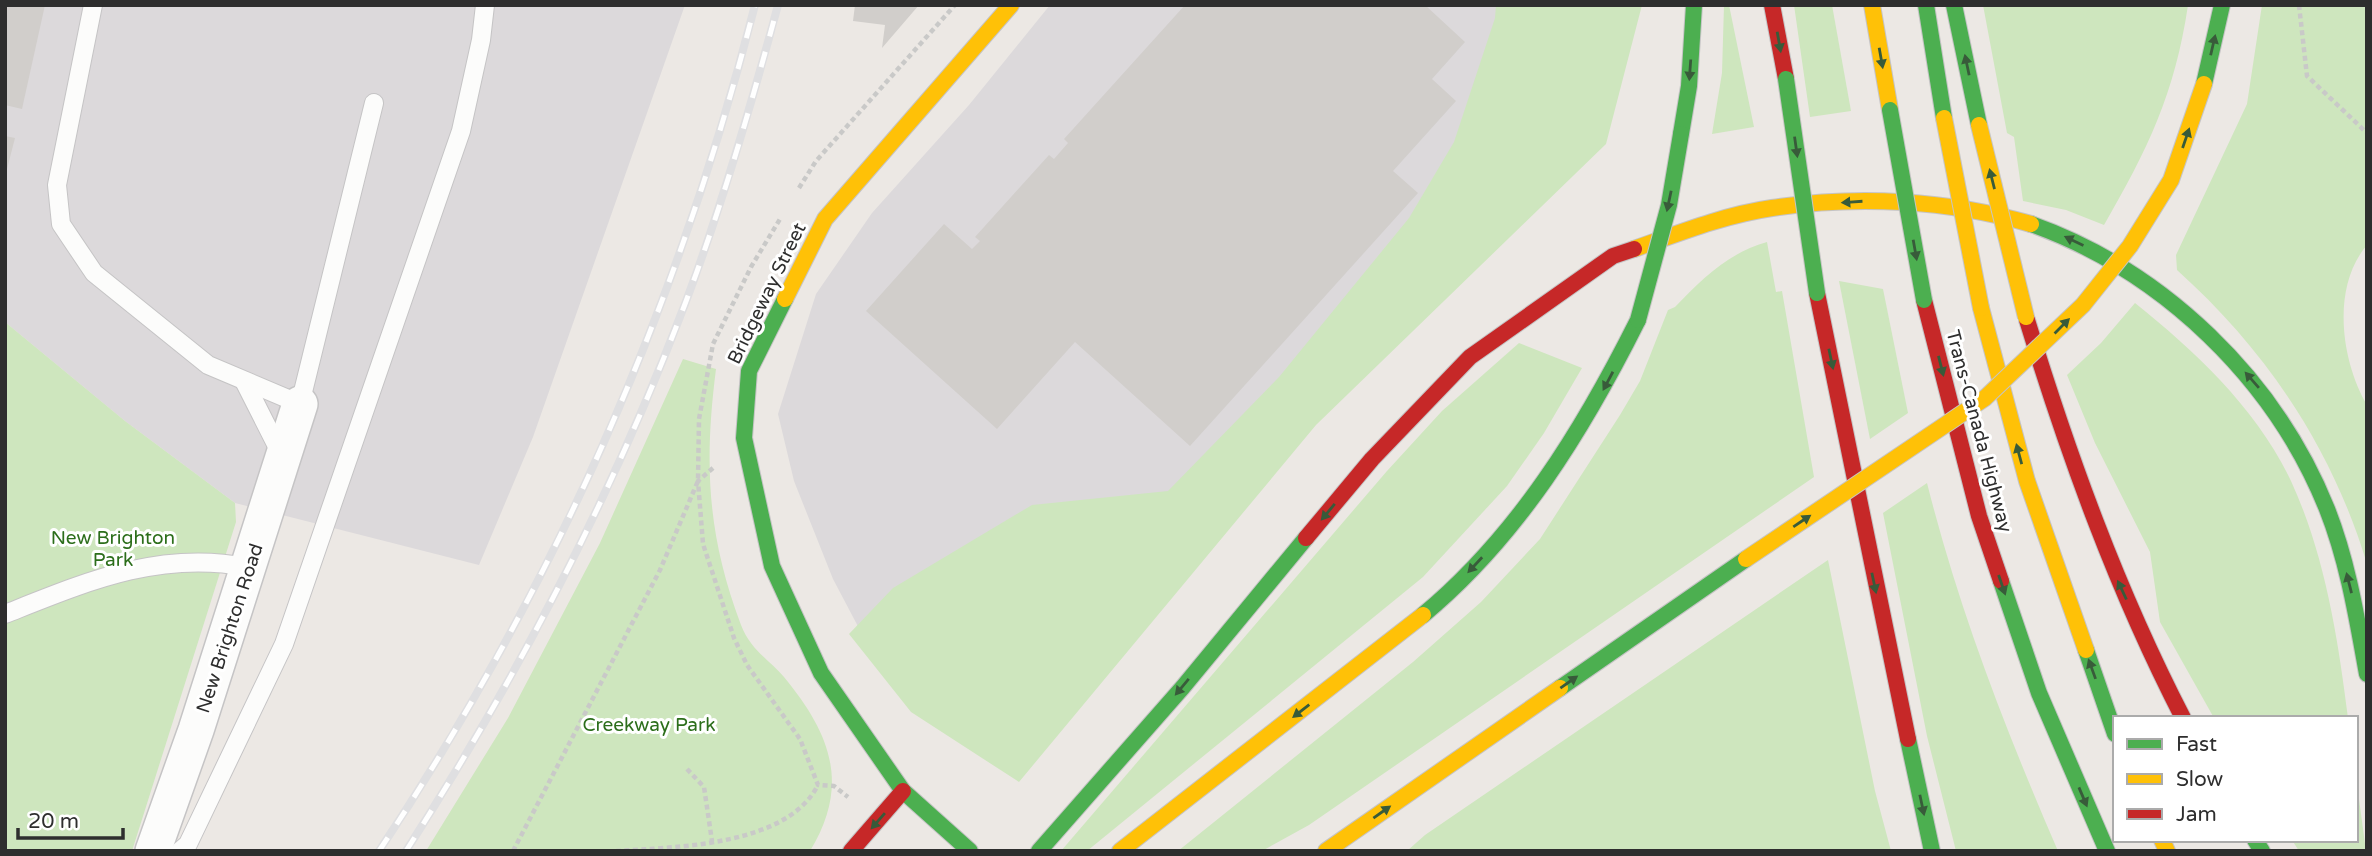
<svg xmlns="http://www.w3.org/2000/svg" width="2372" height="856" font-family="'Varela Round',sans-serif">
<style>
.industrial{fill:#dcd9db}
.green{fill:#cee6be}
.building{fill:#d1cecb}
.lines{fill:none;stroke-linecap:round;stroke-linejoin:round}
.lane-casing{stroke:#c5c4c5;stroke-width:20}
.street-casing{stroke:#c5c4c5;stroke-width:38}
.fast-casing{stroke:#c5c4c5;stroke-width:18}
.slow-casing{stroke:#c5c4c5;stroke-width:18}
.jam-casing{stroke:#c5c4c5;stroke-width:18}
.path{stroke:#c9c9c8;stroke-width:4.5;stroke-dasharray:5 3.5;stroke-linecap:butt}
.lane{stroke:#fcfcfb;stroke-width:18}
.street{stroke:#fcfcfb;stroke-width:35}
.fast{stroke:#4caf50;stroke-width:16}
.slow{stroke:#ffc107;stroke-width:16}
.jam{stroke:#c62828;stroke-width:16}
.rail-casing{stroke:#dfdfe1;stroke-width:8}
.rail{stroke:#fff;stroke-width:5;stroke-dasharray:16;stroke-linecap:butt}
.fast-bridge-casing{stroke:#c6c5c4;stroke-width:18;stroke-linecap:butt}
.slow-bridge-casing{stroke:#c6c5c4;stroke-width:18;stroke-linecap:butt}
.fast-bridge{stroke:#4caf50;stroke-width:16}
.slow-bridge{stroke:#ffc107;stroke-width:16}
.oneway{fill:#385b3a}
.labels{text-anchor:middle;stroke-width:6;stroke-linejoin:round;paint-order:stroke}
.street-label{font-size:19px;fill:#2e2e2e;stroke:#fff}
.park-label{font-size:19px;fill:#2c6e1b;stroke:#fff}
</style>
<rect width="100%" height="100%" fill="#ece8e4"/>
<!-- industrial -->
<g class="industrial">
<path d="M5 5H685L533 437 479 565 235 503 125 421 5 322Z"/>
<path d="M1050 5H1580L1005 747 872 653 833 579 794 481 778 414 816 294 872 213 969 105Z"/>
</g>
<!-- green -->
<g class="green">
<path d="M1496 5H1642L1606 144 1316 425 1019 782 911 712 849 634 893 588 1032 505 1168 491 1279 377 1409 218 1454 142 1495 18Z"/>
<path d="M1724 5H1729L1754 127 1712 134 1722 73Z"/>
<path d="M1794 5H1832L1851 111 1810 117Z"/>
<path d="M1983 5H2188C2175 93 2148 149 2104 225L2066 210 2023 201 2014 137 2007 133Z"/>
<path d="M2262 5H2367V245C2331 287 2341 361 2367 405V564C2332 448 2267 351 2177 270L2176 255 2247 104Z"/>
<path d="M1767 242 1776 292 1782 291 1814 477 1309 825 1262 851H1178L1413 662 1481 602 1540 539 1620 415 1640 381 1668 310 1675 307C1702 279 1728 253 1767 242Z"/>
<path d="M1839 281 1883 289 1908 413 1870 439Z"/>
<path d="M2135 303C2196 352 2257 409 2291 481 2325 555 2338 638 2348 718H2214L2160 622 2150 552 2095 443 2067 375 2101 343Z"/>
<path d="M5 322 125 421 235 503 236 522 132 851H5Z"/>
<path d="M1519 343 1582 368 1544 433 1507 486 1423 577 1087 851H1061L1387 471 1442 411Z"/>
<path d="M683 359 716 369C704 463 707 535 741 625 750 649 768 659 784 677 830 733 851 784 810 851H426L508 718 600 543Z"/>
<path d="M1927 483C1959 610 2006 731 2058 851H1956L1927 736 1883 513Z"/>
<path d="M1828 560 1875 791 1891 851H1407L1425 835Z"/>
<path d="M2356 777 2366 851H2299L2292 840H2356Z"/>
</g>
<!-- building -->
<g class="building">
<path d="M5 5H45L22 109 5 105Z"/>
<path d="M855 5H919L882 48 885 25 853 21Z"/>
<path d="M1185 5H1425L1465 42 1432 79 1456 101 1393 171 1418 193 1190 446 1075 342 997 429 866 311 944 224 972 249 980 241 975 237 1049 155 1054 159 1068 143 1064 139Z"/>
<path d="M5 136 15 138 6 173H5Z"/>
</g>
<g class="lines">
<!-- lane casing -->
<g class="lane-casing">
<g id="lane">
<path d="M93 5 57 185 61 224 94 273 208 365 300 404 374 103"/>
<path d="M244 381 282 456"/>
<path d="M5 614C86 582 159 550 247 567"/>
<path d="M180 851 188 844 284 644 461 131 481 40 485 5"/>
</g>
</g>
<!-- street casing -->
<g class="street-casing">
<path id="street" d="M153 851 196 730 300 404"/>
</g>
<!-- fast casing -->
<g class="fast-casing">
<g id="fast">
<path d="M1926 5 1944 118"/>
<path d="M1954 5 1979 125"/>
<path d="M2204 84 2222 5"/>
<path d="M1681 134 1689 86 1694 5"/>
<path d="M2031 224C2163 271 2275 379 2327 509 2348 562 2357 619 2367 674"/>
<path d="M785 299 749 371 744 438 772 566 821 673 903 791 970 851"/>
<path d="M2001 581 2039 693 2107 851"/>
<path d="M1423 615C1518 536 1583 430 1638 320"/>
<path d="M2086 650 2115 734"/>
<path d="M1560 688 1746 559"/>
<path d="M1908 739 1932 851"/>
<path d="M2255 840 2262 851"/>
<path d="M1039 851 1183 687 1306 538"/>
</g>
</g>
<!-- slow casing -->
<g class="slow-casing">
<g id="slow">
<path d="M1872 5 1890 110"/>
<path d="M1634 249C1679 233 1724 215 1772 208 1858 195 1948 200 2031 224"/>
<path d="M785 299 825 219 1011 5"/>
<path d="M1981 308 2027 481 2086 650"/>
<path d="M2162 840 2167 851"/>
<path d="M1120 851 1423 615"/>
<path d="M1326 851 1560 688"/>
</g>
</g>
<!-- jam casing -->
<g class="jam-casing">
<g id="jam">
<path d="M1772 5 1786 79"/>
<path d="M1817 293 1908 739"/>
<path d="M1924 300 1979 516 2001 581"/>
<path d="M2027 320C2069 457 2117 590 2183 718"/>
<path d="M1306 538 1372 459 1470 357 1613 256 1634 249"/>
<path d="M851 851 903 791"/>
</g>
</g>
<!-- path -->
<g class="path">
<path d="M2299 5 2307 76 2367 133"/>
<path d="M799 188 816 161 955 5"/>
<path d="M713 468 698 481 703 544 734 638 747 665 800 739 818 785 834 786 848 797"/>
<path d="M687 769 704 787 712 841"/>
<path d="M513 851 660 570 698 481 699 419 713 344 751 267 780 219"/>
<path d="M616 851C677 847 787 846 818 785"/>
</g>
<!-- lane -->
<use href="#lane" class="lane"/>
<!-- street -->
<use href="#street" class="street"/>
<!-- fast -->
<use href="#fast" class="fast"/>
<!-- slow -->
<use href="#slow" class="slow"/>
<!-- jam -->
<use href="#jam" class="jam"/>
<!-- rail casing -->
<g class="rail-casing">
<g id="rail">
<path d="M379 851C552 591 678 308 755 5"/>
<path d="M406 851C517 678 612 496 685 304 722 206 751 106 778 5"/>
</g>
</g>
<!-- rail -->
<use href="#rail" class="rail"/>
<!-- fast-bridge casing -->
<g class="fast-bridge-casing">
<g id="fast-bridge">
<path d="M1786 79 1817 293"/>
<path d="M1890 110 1924 300"/>
<path d="M1638 320 1669 205 1681 134"/>
</g>
</g>
<!-- slow-bridge casing -->
<g class="slow-bridge-casing">
<g id="slow-bridge">
<path d="M1944 118 1981 308"/>
<path d="M1979 125 2026 317"/>
<path d="M1746 559 1985 398 2083 305 2130 246 2171 180 2204 84"/>
</g>
</g>
<!-- fast-bridge -->
<use href="#fast-bridge" class="fast-bridge"/>
<!-- slow-bridge -->
<use href="#slow-bridge" class="slow-bridge"/>
</g>
<!-- one-way arrows -->
<defs><path id="oneway-solid" d="M-6-.8H1V-3.2L6.5 0L1 3.2V.8H-6Z" transform="scale(1.75)"/></defs>
<g class="oneway">
<use href="#oneway-solid" transform="translate(1779 42) rotate(80)"/>
<use href="#oneway-solid" transform="translate(2213 45) rotate(-77)"/>
<use href="#oneway-solid" transform="translate(1881 58) rotate(80)"/>
<use href="#oneway-solid" transform="translate(1967 65) rotate(-102)"/>
<use href="#oneway-solid" transform="translate(1690 70) rotate(94)"/>
<use href="#oneway-solid" transform="translate(2186 138) rotate(-71)"/>
<use href="#oneway-solid" transform="translate(1796 147) rotate(82)"/>
<use href="#oneway-solid" transform="translate(1992 179) rotate(-104)"/>
<use href="#oneway-solid" transform="translate(1669 201) rotate(102)"/>
<use href="#oneway-solid" transform="translate(1852 202) rotate(176)"/>
<use href="#oneway-solid" transform="translate(2074 241) rotate(-154)"/>
<use href="#oneway-solid" transform="translate(1915 250) rotate(80)"/>
<use href="#oneway-solid" transform="translate(2062 326) rotate(-45)"/>
<use href="#oneway-solid" transform="translate(1831 359) rotate(78)"/>
<use href="#oneway-solid" transform="translate(1941 366) rotate(76)"/>
<use href="#oneway-solid" transform="translate(2252 380) rotate(-131)"/>
<use href="#oneway-solid" transform="translate(1608 381) rotate(118)"/>
<use href="#oneway-solid" transform="translate(2019 454) rotate(-105)"/>
<use href="#oneway-solid" transform="translate(1328 512) rotate(130)"/>
<use href="#oneway-solid" transform="translate(1802 521) rotate(-34)"/>
<use href="#oneway-solid" transform="translate(1475 565) rotate(133)"/>
<use href="#oneway-solid" transform="translate(1874 583) rotate(78)"/>
<use href="#oneway-solid" transform="translate(2349 583) rotate(-104)"/>
<use href="#oneway-solid" transform="translate(2002 585) rotate(71)"/>
<use href="#oneway-solid" transform="translate(2122 590) rotate(-115)"/>
<use href="#oneway-solid" transform="translate(2092 669) rotate(-110)"/>
<use href="#oneway-solid" transform="translate(1569 682) rotate(-35)"/>
<use href="#oneway-solid" transform="translate(1182 687) rotate(130)"/>
<use href="#oneway-solid" transform="translate(1301 711) rotate(142)"/>
<use href="#oneway-solid" transform="translate(2083 797) rotate(67)"/>
<use href="#oneway-solid" transform="translate(1922 805) rotate(78)"/>
<use href="#oneway-solid" transform="translate(1382 812) rotate(-35)"/>
<use href="#oneway-solid" transform="translate(878 821) rotate(131)"/>
</g>
<g class="labels">
<!-- street labels -->
<g class="street-label">
<text transform="translate(766 293) rotate(-64)" y="7">Bridgeway Street</text>
<text transform="translate(1980 431) rotate(75)" y="7">Trans-Canada Highway</text>
<text transform="translate(229 628) rotate(-72)" y="7">New Brighton Road</text>
</g>
<!-- park labels -->
<g class="park-label">
<text x="113" y="544">New Brighton<tspan x="113" dy="22">Park</tspan></text>
<text x="649" y="731">Creekway Park</text>
</g>
</g>
<!-- border -->
<rect width="2372" height="856" fill="none" stroke="#2e2e2e" stroke-width="14"/>
<!-- legend -->
<rect x="2113" y="716" width="245" height="126" fill="#ffffff" stroke="#ababab" stroke-width="2"/>
<rect x="2127" y="739" width="35" height="10" fill="#4caf50" stroke="#ababab" stroke-width="2"/>
<text x="2176" y="751" font-size="21" fill="#2e2e2e">Fast</text>
<rect x="2127" y="774" width="35" height="10" fill="#ffc107" stroke="#ababab" stroke-width="2"/>
<text x="2176" y="786" font-size="21" fill="#2e2e2e">Slow</text>
<rect x="2127" y="809" width="35" height="10" fill="#c62828" stroke="#ababab" stroke-width="2"/>
<text x="2176" y="821" font-size="21" fill="#2e2e2e">Jam</text>
<!-- scale -->
<path d="M18 828v10h105v-10" fill="none" stroke="#2e2e2e" stroke-width="3.5"/>
<text x="28" y="828" font-size="21" fill="#2e2e2e" stroke="#ffffff" stroke-width="5" paint-order="stroke">20 m</text>
</svg>
